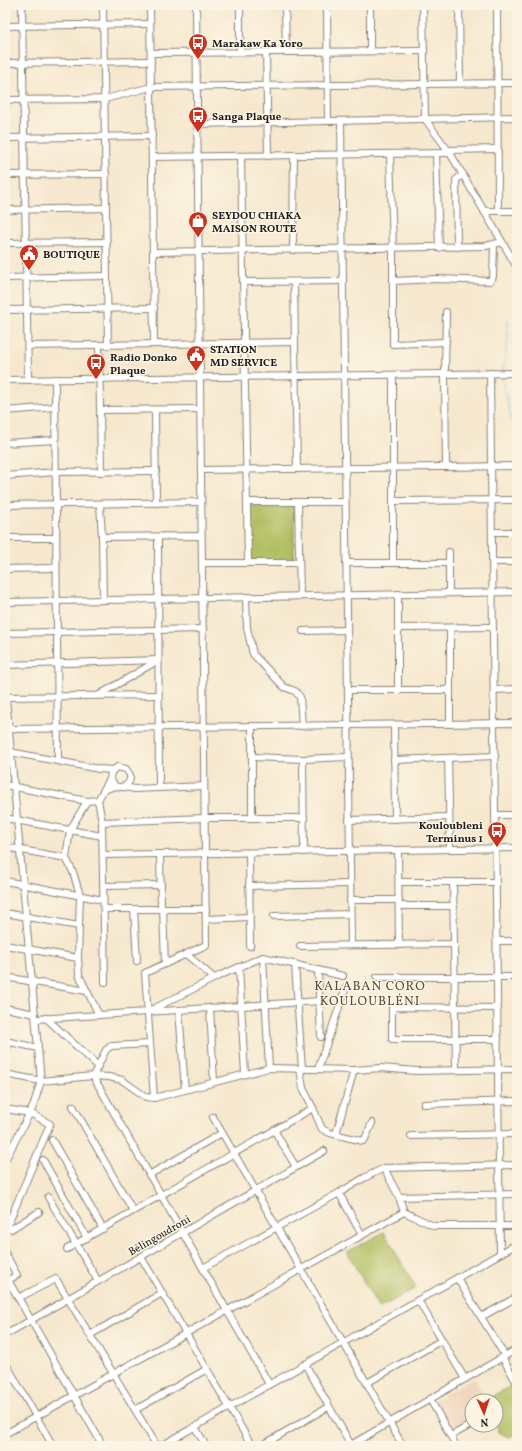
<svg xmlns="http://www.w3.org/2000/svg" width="522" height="1451" font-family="Vollkorn,serif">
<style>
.built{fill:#f1d5bd}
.green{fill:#b1bf62;stroke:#666e3f}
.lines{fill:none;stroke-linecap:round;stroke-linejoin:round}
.stream{stroke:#6dc1e9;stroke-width:1}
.minor-casing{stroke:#898275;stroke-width:8}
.minor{stroke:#fff;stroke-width:6}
.labels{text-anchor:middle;stroke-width:3;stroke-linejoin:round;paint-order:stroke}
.poi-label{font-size:11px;font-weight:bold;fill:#1c1c1c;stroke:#fcf5e5;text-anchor:start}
.street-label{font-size:11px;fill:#1c1c1c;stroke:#fcf5e5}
.quarter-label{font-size:13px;letter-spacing:1px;fill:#5a4a38;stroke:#fcf5e5}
</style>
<rect width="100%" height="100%" fill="#fcf5e5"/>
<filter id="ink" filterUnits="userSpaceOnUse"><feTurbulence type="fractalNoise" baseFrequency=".025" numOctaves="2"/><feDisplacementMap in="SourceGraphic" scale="8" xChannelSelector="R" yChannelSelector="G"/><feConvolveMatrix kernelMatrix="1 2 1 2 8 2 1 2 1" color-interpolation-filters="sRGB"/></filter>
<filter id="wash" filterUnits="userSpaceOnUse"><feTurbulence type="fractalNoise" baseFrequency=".012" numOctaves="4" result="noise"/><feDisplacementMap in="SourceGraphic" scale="16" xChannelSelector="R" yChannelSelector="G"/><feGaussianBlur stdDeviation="0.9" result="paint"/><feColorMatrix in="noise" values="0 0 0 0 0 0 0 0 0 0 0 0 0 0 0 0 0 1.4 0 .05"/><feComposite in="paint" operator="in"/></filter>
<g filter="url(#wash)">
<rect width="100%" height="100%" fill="#f6e8ce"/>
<!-- built -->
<path class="built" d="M474 1378 488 1401H472V1422L451 1433 433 1401Z"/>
<!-- green -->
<g class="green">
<path d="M294 504V560L250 561 249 505Z"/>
<path d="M384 1232 416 1288 379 1308 347 1252Z"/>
<path d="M511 1386 517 1396V1433L509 1437 499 1432 496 1424V1401H489L487 1399Z"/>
</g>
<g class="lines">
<!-- stream -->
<g class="stream">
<path d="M503 371 508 337V320"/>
<path d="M503 377 502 380 512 422 517 429"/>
</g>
</g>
</g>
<g filter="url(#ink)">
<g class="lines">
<!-- minor casing -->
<g class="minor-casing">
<g id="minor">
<path d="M22 5 28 380"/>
<path d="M103 5 108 345"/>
<path d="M150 5 154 344"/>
<path d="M240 5V52"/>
<path d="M285 5 286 52"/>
<path d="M327 5 328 121"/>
<path d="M370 5V51"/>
<path d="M423 5 425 119 450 153 517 267"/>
<path d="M459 5 460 83"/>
<path d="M497 5 498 211"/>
<path d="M5 26 150 24"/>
<path d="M266 52 268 156"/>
<path d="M151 53 424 51"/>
<path d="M5 63 151 61"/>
<path d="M5 100 105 99 151 87 517 83"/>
<path d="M341 121 351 945"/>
<path d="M197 124 517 117"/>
<path d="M5 138 152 136"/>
<path d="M448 150 498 149"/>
<path d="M436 153 439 248"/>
<path d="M390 154 393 249V344L446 342"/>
<path d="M241 156 248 563"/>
<path d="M152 157 450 153"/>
<path d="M5 175 106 174"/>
<path d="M5 210 106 208"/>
<path d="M484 211H517"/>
<path d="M5 243 107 242"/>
<path d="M457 247 456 180 463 174"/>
<path d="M293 250 294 155"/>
<path d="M153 252 486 246 502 242"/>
<path d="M5 278 107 276"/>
<path d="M393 281 437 279 490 281 493 277 494 245"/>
<path d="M243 282 343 281"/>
<path d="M294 282 297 469"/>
<path d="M5 310 154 308"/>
<path d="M99 345 101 472"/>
<path d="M28 346 295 342"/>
<path d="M490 373 500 1253"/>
<path d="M393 375V563"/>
<path d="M55 379 58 760"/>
<path d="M5 380 517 373"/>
<path d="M100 410 200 409"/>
<path d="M155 410 156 503"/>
<path d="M5 411 55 407"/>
<path d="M5 443 55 440"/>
<path d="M446 467 445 374 446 312"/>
<path d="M201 470 517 466"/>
<path d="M5 476 56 472 156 471"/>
<path d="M393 501 517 500"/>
<path d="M247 502H345"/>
<path d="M298 502 300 596"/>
<path d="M100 504 102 537 103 600"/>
<path d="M5 505 201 502"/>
<path d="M492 532H517"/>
<path d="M102 537 201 536"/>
<path d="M158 537 159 787"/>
<path d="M5 538H56"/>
<path d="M449 552V593"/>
<path d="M493 562H517"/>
<path d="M202 563H299"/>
<path d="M346 563H449"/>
<path d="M5 569 56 568"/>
<path d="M398 594V689"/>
<path d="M246 597 247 628 253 654 284 687 295 691 300 697 302 726"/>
<path d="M5 602 517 592"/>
<path d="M398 628 493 627"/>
<path d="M450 628V724"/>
<path d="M303 631 347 630"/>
<path d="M5 633 203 629"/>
<path d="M5 665 158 660"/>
<path d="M5 688 41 1081 33 1107 5 1160"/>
<path d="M348 690H449"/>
<path d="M494 690 517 689"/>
<path d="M99 695 157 661"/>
<path d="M6 697 158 695"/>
<path d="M394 725 395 819"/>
<path d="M252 726V757L303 759 348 757"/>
<path d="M9 729 517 723"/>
<path d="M5 751 99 769 113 770"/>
<path d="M448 758 450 849"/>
<path d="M303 759 304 852"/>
<path d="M394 760 495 756"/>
<path d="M5 785 87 801"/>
<path d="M123 787 135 789 204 786"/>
<path d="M104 790 115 786C124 789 131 784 130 775L126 769 117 767 111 772 110 779 115 786"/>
<path d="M98 800 87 801 70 830 66 858 73 872 80 895 78 958 79 975 99 1015"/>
<path d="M496 815H517"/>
<path d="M5 818 102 836"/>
<path d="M252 818V757"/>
<path d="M349 820 449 817"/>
<path d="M102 822 205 818H304"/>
<path d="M5 847 66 858"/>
<path d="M398 850 399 945"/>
<path d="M249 853 250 946"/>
<path d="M160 854 161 909"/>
<path d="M103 855 517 848"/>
<path d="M5 881 103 900"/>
<path d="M399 882H496"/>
<path d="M453 882 456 1070"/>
<path d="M103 886 161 885"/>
<path d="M249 886 350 884"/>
<path d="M350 900H399"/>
<path d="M399 906H454"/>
<path d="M104 909H206"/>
<path d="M134 909 137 961"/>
<path d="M163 909 165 964"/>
<path d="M5 913 79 926"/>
<path d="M274 916 350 914"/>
<path d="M206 919 249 917"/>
<path d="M497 941H517"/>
<path d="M5 945 78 958"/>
<path d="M300 946 454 944"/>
<path d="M186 954 214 978"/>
<path d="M263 957 269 1068"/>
<path d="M295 964 302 1069"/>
<path d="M239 967 245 1074"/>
<path d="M318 970 321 1037"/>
<path d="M5 977 87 991"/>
<path d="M377 977H517"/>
<path d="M105 982 102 822 98 800 110 779"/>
<path d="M5 1008 35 1014"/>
<path d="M210 1008 214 1082"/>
<path d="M498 1008 392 1007V1039H498"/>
<path d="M151 1010 221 975 263 957 343 976"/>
<path d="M179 1010 185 1090"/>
<path d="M46 1018 98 1066"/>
<path d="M36 1019 320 1001"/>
<path d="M5 1041 38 1048"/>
<path d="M5 1061 8 1042"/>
<path d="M300 1069 303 1088 313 1108 322 1129 330 1133 363 1141 365 1139 372 1123"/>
<path d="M318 1069 346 987"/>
<path d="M5 1074 41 1081 93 1076 109 1077 122 1080 146 1097 154 1098 269 1068 354 1070 381 1068 416 1071 517 1069"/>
<path d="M93 1076 269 1384"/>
<path d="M93 1076 106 1050 111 1046 150 1044"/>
<path d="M154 1098 145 973 206 945 196 5"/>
<path d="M424 1104 517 1101"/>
<path d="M73 1106 133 1211"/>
<path d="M5 1109 30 1113 50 1124 7 1227 5 1228"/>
<path d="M213 1117 403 1446"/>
<path d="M274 1130 296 1167"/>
<path d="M336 1134 354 1070"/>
<path d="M411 1136 517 1134"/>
<path d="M52 1140 103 1229"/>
<path d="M43 1160 87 1238"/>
<path d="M384 1168 399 1197 404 1212 434 1226H517"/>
<path d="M149 1175 222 1133"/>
<path d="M339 1193 362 1235"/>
<path d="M48 1197 98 1281"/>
<path d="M399 1197 517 1194"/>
<path d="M5 1226 11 1229 39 1212"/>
<path d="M67 1249 313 1108"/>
<path d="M5 1253 17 1275 5 1282"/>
<path d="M141 1257 252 1446"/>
<path d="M203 1268 339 1193 364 1178 384 1168 517 1165"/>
<path d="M457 1278 505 1356"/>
<path d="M8 1280 103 1446"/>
<path d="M18 1298 56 1279 157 1446"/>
<path d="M418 1300 465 1379"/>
<path d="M481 1317 517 1297"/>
<path d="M5 1335 324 1151"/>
<path d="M90 1335 162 1293"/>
<path d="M502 1357 517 1383"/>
<path d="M5 1362 53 1446"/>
<path d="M305 1364 351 1445"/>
<path d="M367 1383 442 1340"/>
<path d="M430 1399 456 1446"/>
<path d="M135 1410 207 1369"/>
<path d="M195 1427 206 1446"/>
<path d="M5 1434 404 1212"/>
<path d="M451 1436 472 1424"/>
<path d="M161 1446 517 1244"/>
<path d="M261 1446 328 1407"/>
<path d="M349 1446 517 1349"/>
</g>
</g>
<!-- minor -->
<use href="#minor" class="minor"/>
</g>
</g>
<!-- icons -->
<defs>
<g id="bus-pin" transform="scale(1)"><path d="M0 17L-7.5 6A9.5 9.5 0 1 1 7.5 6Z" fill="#c8321e" stroke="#fcf5e5"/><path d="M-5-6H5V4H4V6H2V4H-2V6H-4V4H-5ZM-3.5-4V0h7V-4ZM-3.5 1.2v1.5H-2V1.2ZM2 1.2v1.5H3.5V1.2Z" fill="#fff"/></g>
<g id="shop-pin" transform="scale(1)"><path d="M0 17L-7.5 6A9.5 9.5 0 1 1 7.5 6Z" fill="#c8321e" stroke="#fcf5e5"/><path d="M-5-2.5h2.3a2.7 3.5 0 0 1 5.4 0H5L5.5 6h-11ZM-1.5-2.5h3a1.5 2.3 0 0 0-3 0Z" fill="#fff"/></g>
<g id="civic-pin" transform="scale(1)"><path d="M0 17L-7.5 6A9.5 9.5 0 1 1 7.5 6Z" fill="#c8321e" stroke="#fcf5e5"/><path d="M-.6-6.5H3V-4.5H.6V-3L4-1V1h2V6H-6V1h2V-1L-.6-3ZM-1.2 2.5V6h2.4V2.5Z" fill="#fff"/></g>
</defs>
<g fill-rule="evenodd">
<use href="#bus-pin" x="198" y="43"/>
<use href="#bus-pin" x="198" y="116"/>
<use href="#shop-pin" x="198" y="221"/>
<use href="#civic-pin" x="29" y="254"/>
<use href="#civic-pin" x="196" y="355"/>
<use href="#bus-pin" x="96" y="363"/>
<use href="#bus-pin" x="497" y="831"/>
</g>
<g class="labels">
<!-- poi labels -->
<g class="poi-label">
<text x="212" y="47">Marakaw Ka Yoro</text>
<text x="212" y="120">Sanga Plaque</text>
<text x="212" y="219">SEYDOU CHIAKA<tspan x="212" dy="13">MAISON ROUTE</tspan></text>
<text x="43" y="258">BOUTIQUE</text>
<text x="210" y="353">STATION<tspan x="210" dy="13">MD SERVICE</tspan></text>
<text x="110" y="361">Radio Donko<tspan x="110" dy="13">Plaque</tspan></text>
<text x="483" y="829" text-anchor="end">Kouloubleni<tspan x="483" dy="13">Terminus 1</tspan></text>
</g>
<!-- street labels -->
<g class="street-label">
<text transform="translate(159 1235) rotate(-30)" y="4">Bélingoudroni</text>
</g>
<!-- quarter labels -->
<g class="quarter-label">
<text x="370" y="990">KALABAN CORO<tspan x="370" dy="15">KOULOUBLÉNI</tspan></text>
</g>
</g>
<!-- margin -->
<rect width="522" height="1451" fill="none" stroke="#fcf5e5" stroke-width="20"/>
<!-- north arrow -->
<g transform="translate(484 1413) rotate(177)"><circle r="19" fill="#fcf5e5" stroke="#a29e95"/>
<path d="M0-3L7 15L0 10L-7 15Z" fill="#c8321e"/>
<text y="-6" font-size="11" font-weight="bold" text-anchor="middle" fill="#1c1c1c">N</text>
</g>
</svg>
